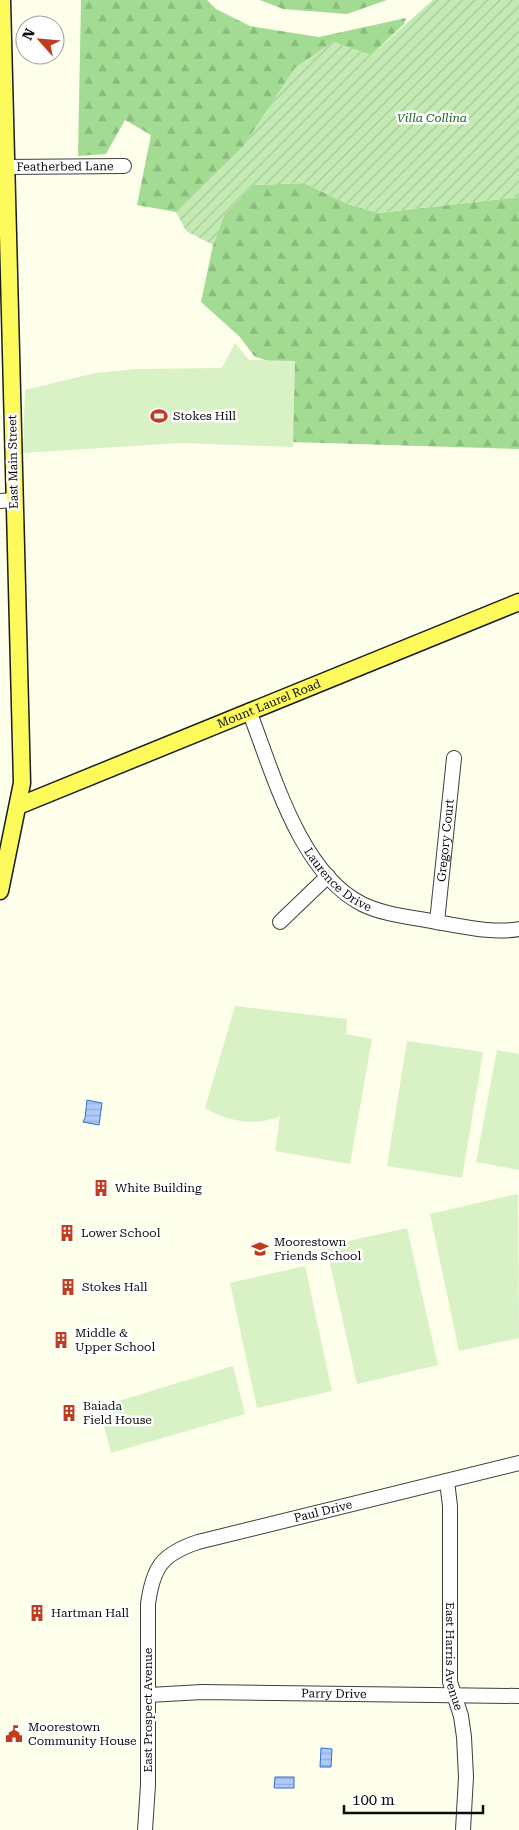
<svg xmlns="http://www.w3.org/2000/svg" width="519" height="1830" font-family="'Roboto Serif',serif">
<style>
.forest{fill:url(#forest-firs)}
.garden{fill:url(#garden-furrows)}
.pitch{fill:#d8f1c5}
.water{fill:url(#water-rules);stroke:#316dd2}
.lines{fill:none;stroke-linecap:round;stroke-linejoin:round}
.minor-casing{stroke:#3e3e3e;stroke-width:16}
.major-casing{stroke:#1c1c1c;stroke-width:19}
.minor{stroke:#fff;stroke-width:14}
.major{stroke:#fdfb5b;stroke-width:16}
.labels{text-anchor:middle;stroke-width:5;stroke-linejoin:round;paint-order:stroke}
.park-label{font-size:12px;font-style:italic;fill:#1a641c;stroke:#fff}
.street-label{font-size:12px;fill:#0b0b0b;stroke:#fff}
.poi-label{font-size:12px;fill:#0b0b0b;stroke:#fff;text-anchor:start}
</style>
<defs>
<pattern id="forest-firs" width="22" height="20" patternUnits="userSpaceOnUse" patternTransform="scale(1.25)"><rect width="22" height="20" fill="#a2db91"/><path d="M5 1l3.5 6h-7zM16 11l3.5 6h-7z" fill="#8abb7c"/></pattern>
<pattern id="garden-furrows" width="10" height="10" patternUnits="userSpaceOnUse" patternTransform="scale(1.25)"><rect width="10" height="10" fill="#c3eab3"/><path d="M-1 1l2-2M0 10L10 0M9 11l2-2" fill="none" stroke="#a6c799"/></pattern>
<pattern id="water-rules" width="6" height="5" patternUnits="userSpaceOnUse" patternTransform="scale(1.25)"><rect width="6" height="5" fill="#adcbf8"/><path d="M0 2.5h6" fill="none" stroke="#94add3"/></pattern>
</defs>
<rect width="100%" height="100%" fill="#feffea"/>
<!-- forest -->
<g class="forest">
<path d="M81 0H207L216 9 250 26 319 37 406 18 404 24 371 55 333 42 295 68 243 147 176 212 137 205 151 135 125 120 106 154 78 156Z"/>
<path d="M260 0H387L347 14 283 9Z"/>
<path d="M304 183 348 204 378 213 519 197V449L259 441 284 367 254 356 240 337 201 302 213 245 224 215 253 185Z"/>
</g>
<!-- garden -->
<path class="garden" d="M433 0H519V197L378 213 348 204 304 183 253 185 224 215 213 245 186 231 176 212 243 147 295 68 333 42 371 55Z"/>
<!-- pitch -->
<g class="pitch">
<path d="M235 343 249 360 295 361 293 447 180 443 23 453 25 390 95 373 137 369 222 368Z"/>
<path d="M235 1006 347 1019 346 1034 372 1039 350 1164 275 1151 280 1116C255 1127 227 1121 205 1108Z"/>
<path d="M407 1041 483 1052 462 1178 387 1166Z"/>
<path d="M497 1050 519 1054V1170L476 1162Z"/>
<path d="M518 1194 519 1338 459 1351 430 1214Z"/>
<path d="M407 1228 438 1365 357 1384 326 1246Z"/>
<path d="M305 1266 332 1391 257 1408 230 1283Z"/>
<path d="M233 1366 245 1414 111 1453 99 1407Z"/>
</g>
<!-- water -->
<g class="water">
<path d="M87 1100 102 1103 99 1125 83 1122 85 1118Z"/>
<path d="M321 1748 332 1749 331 1767H320Z"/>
<path d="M275 1777H294V1788H274Z"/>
</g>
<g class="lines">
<!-- minor casing -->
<g class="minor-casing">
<g id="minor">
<path id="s1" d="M5 167 124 166"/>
<path d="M0 501 14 500"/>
<path id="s2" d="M249 711C273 772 299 872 362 904 384 915 412 917 436 922 462 926 493 934 519 929"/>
<path d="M280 922 328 876"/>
<path id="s3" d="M437 922 454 758"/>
<path id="s4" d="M447 1481 450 1506V1682L461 1716 464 1737 466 1777 463 1830"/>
<path id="s5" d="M149 1695 202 1692 519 1696"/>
<path id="s6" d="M145 1830 148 1785V1604C153 1567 162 1554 198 1542L519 1463"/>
</g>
</g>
<!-- major casing -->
<g class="major-casing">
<g id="major">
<path id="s7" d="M18 806 519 602"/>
<path d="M0 891 22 783 2 0"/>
</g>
</g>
<!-- minor -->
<use href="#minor" class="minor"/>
<!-- major -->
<use href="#major" class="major"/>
</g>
<!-- icons -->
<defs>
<g id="stadium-bare" transform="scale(1.35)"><path d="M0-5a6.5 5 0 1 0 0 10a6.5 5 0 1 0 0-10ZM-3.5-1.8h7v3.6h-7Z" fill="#bf3c1f" stroke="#fff" stroke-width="2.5" paint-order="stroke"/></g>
<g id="building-bare" transform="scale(1.35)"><path d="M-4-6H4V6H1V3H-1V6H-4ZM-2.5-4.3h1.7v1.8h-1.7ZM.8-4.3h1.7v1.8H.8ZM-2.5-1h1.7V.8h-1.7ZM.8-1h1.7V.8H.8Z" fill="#bf3c1f" stroke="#fff" stroke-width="2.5" paint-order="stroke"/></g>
<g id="school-bare" transform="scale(1.35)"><path d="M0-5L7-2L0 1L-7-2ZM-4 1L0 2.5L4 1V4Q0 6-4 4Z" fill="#bf3c1f" stroke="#fff" stroke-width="2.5" paint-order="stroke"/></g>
<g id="civic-bare" transform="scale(1.35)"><path d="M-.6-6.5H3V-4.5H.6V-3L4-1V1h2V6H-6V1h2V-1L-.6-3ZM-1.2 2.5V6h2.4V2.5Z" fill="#bf3c1f" stroke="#fff" stroke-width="2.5" paint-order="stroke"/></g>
</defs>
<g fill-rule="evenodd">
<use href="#stadium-bare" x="159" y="416"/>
<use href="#building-bare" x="101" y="1188"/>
<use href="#building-bare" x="67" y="1233"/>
<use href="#school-bare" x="260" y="1249"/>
<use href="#building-bare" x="68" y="1287"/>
<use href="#building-bare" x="61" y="1340"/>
<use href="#building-bare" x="69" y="1413"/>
<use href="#building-bare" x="37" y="1613"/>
<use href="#civic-bare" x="14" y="1734"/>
</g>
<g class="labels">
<!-- park labels -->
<g class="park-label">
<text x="432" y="122">Villa Collina</text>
</g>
<!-- street labels -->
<g class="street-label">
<text dy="4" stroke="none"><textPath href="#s1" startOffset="60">Featherbed Lane</textPath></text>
<text transform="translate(13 462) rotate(-91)" y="4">East Main Street</text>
<text dy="4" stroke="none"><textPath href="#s7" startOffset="271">Mount Laurel Road</textPath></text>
<text dy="4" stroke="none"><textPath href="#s3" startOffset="82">Gregory Court</textPath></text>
<text dy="4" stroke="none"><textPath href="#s2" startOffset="194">Laurence Drive</textPath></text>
<text dy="4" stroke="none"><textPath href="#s6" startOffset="441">Paul Drive</textPath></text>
<text dy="4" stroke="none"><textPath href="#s4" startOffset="176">East Harris Avenue</textPath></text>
<text dy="4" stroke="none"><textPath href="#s5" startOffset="185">Parry Drive</textPath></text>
<text transform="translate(148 1710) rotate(-90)" y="4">East Prospect Avenue</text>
</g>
<!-- poi labels -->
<g class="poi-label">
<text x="173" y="420">Stokes Hill</text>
<text x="115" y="1192">White Building</text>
<text x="81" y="1237">Lower School</text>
<text x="274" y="1246">Moorestown<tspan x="274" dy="14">Friends School</tspan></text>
<text x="82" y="1291">Stokes Hall</text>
<text x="75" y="1337">Middle &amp;<tspan x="75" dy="14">Upper School</tspan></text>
<text x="83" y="1410">Baiada<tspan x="83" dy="14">Field House</tspan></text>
<text x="51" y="1617">Hartman Hall</text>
<text x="28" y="1731">Moorestown<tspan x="28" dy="14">Community House</tspan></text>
</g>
</g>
<!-- north arrow -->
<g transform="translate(40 40) rotate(297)"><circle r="24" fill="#ffffff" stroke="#9d9d9d"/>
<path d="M0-4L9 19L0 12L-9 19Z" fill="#bf3c1f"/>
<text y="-8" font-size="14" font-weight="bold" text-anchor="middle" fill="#0b0b0b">N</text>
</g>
<!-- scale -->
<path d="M344 1805v8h139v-8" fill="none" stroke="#0b0b0b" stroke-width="2.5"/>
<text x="352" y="1805" font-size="15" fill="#0b0b0b" stroke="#ffffff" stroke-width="4" paint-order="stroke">100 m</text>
</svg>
